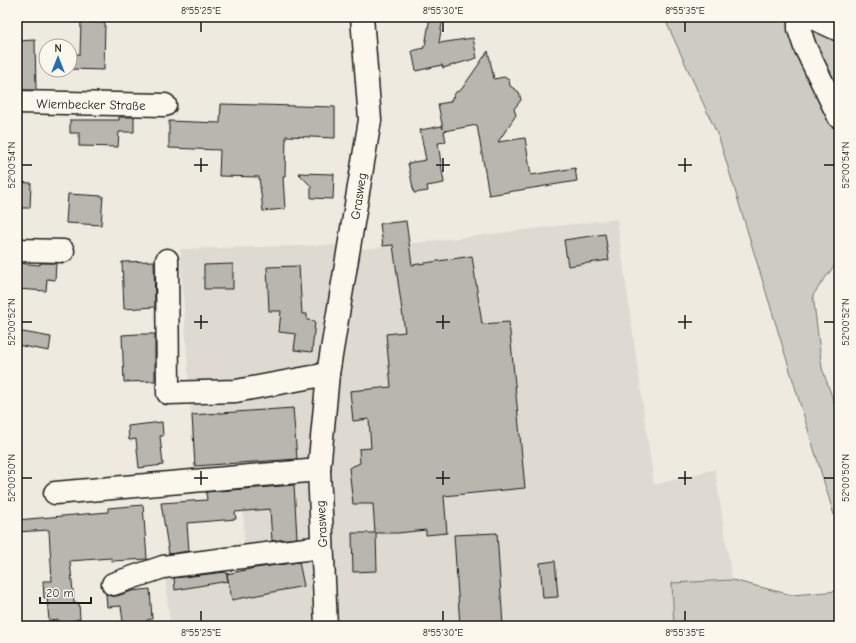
<svg xmlns="http://www.w3.org/2000/svg" width="856" height="643" font-family="'Comic Neue',sans-serif">
<style>
.built{fill:#dedad1}
.green{fill:#ceccc2;stroke:#75746f}
.building{fill:#b9b6af;stroke:#1c1c1c}
.lines{fill:none;stroke-linecap:round;stroke-linejoin:round}
.minor-casing{stroke:#1c1c1c;stroke-width:25}
.minor{stroke:#fbf7ec;stroke-width:22}
.ticks{fill:none;stroke:#1c1c1c;stroke-width:1.5}
.labels{text-anchor:middle;stroke-width:3;stroke-linejoin:round;paint-order:stroke}
.street-label{font-size:13px;fill:#1c1c1c;stroke:#fbf7ec}
.neatline{fill:none;stroke:#1c1c1c;stroke-width:1.5}
.ticks-label{font-size:10px;text-anchor:middle;fill:#1c1c1c}
</style>
<rect width="100%" height="100%" fill="#eeeadf"/>
<filter id="ink" filterUnits="userSpaceOnUse"><feTurbulence type="fractalNoise" baseFrequency=".025" numOctaves="2"/><feDisplacementMap in="SourceGraphic" scale="8" xChannelSelector="R" yChannelSelector="G"/><feConvolveMatrix kernelMatrix="1 2 1 2 8 2 1 2 1" color-interpolation-filters="sRGB"/></filter>
<g filter="url(#ink)">
<!-- built -->
<path class="built" d="M617 219 654 485 715 469 732 580 672 583 674 626H170L163 555 244 544 243 487 196 491 180 249 333 245 365 249Z"/>
<!-- green -->
<g class="green">
<path d="M664 17H776L822 33 839 42V259L813 295 822 368 839 417V531L719 138Z"/>
<path d="M732 580 792 595 839 591V626H674L672 583Z"/>
</g>
<!-- building -->
<g class="building">
<path d="M430 17H443L439 43 473 38 477 58 443 68 442 65 416 71 412 51 424 48 423 47 425 46Z"/>
<path d="M81 22 105 23 104 70 70 69V54H80Z"/>
<path d="M35 40 36 90H17V41Z"/>
<path d="M488 51 494 79 504 77 509 80 510 86 519 92 521 100 514 109 516 115 498 142 525 138 531 175 575 168 577 181 489 195 477 125 444 131 446 142 438 143 444 183 427 186 428 191 414 193 408 163 426 160 420 130 442 126 443 129 438 104 450 102 456 92 461 90Z"/>
<path d="M221 104 335 107V138L286 136 285 177H283L285 209 263 211 259 177 219 176 220 150 169 148V121L220 123Z"/>
<path d="M119 117H134V132H119L118 147 79 146V133H70V120H119Z"/>
<path d="M298 173 334 174 333 199 311 198V186Z"/>
<path d="M17 182 31 183 30 208H17Z"/>
<path d="M68 194 103 196 101 225 66 223Z"/>
<path d="M406 221 412 265 472 256 482 324 509 322 525 488 444 496 447 533 426 535V530L398 533H376L377 571 353 572 352 533H375L373 504H353L349 468 360 463 359 449 371 448 369 419 353 421 350 391 391 387 386 334 405 332 393 245 383 246 380 224Z"/>
<path d="M605 234 609 260 568 266 564 240Z"/>
<path d="M154 261 155 307 124 309 122 262Z"/>
<path d="M17 263 40 265V263H56L55 280 47 279 46 291 17 289Z"/>
<path d="M233 264V289H204V265Z"/>
<path d="M299 266 302 314H307V320L315 321 312 352 294 350 296 334 279 332 281 311H269L267 267Z"/>
<path d="M17 331 51 337 49 351 17 345Z"/>
<path d="M139 334H155V381L124 382 122 335Z"/>
<path d="M293 408 297 459 195 466 192 415Z"/>
<path d="M162 422 163 436H160L163 465 139 468 136 439 129 440 128 426Z"/>
<path d="M294 485 297 538 272 541 270 509 235 512 236 519 187 523 189 551 169 554 161 503 207 500 206 492Z"/>
<path d="M143 505 147 559 112 561 111 558 70 561 74 603H79L80 619 74 620 75 626H60L59 620 49 621 47 597 44 598 43 581H52L49 530 17 532V520L108 512V508Z"/>
<path d="M497 533 503 626H460L454 535Z"/>
<path d="M555 561 558 597 543 598 540 563Z"/>
<path d="M299 562 304 586 232 600 227 574 255 568Z"/>
<path d="M226 572 228 581 175 590 174 578Z"/>
<path d="M150 589 152 619 147 620V626H133L132 621 123 622 121 606 107 607 106 594 111 596H117L132 591Z"/>
</g>
<g class="lines">
<!-- minor casing -->
<g class="minor-casing">
<g id="minor">
<path d="M799 17V29L805 47 839 117"/>
<path d="M811 17 839 30"/>
<path d="M17 102 165 105"/>
<path d="M17 250 63 251"/>
<path d="M167 260 168 393 236 391 328 374"/>
<path d="M55 493 319 470"/>
<path d="M113 584 163 567 322 547"/>
<path d="M326 626 319 470 328 374 370 120 362 17"/>
</g>
</g>
<!-- minor -->
<use href="#minor" class="minor"/>
</g>
</g>
<!-- ticks -->
<path class="ticks" d="M201 22V32M443 22V32M685 22V32M201 158V172M443 158V172M685 158V172M22 165H32M194 165H208M436 165H450M678 165H692M824 165H834M201 315V329M443 315V329M685 315V329M22 322H32M194 322H208M436 322H450M678 322H692M824 322H834M201 471V485M443 471V485M685 471V485M22 478H32M194 478H208M436 478H450M678 478H692M824 478H834M201 611V621M443 611V621M685 611V621"/>
<g class="labels">
<!-- street labels -->
<g class="street-label">
<text transform="translate(91 104) rotate(1)" y="5">Wiembecker Straße</text>
<text transform="translate(358 196) rotate(-81)" y="5">Grasweg</text>
<text transform="translate(321 524) rotate(-93)" y="5">Grasweg</text>
</g>
</g>
<!-- margin -->
<rect width="856" height="643" fill="none" stroke="#fbf7ec" stroke-width="44"/>
<!-- north arrow -->
<g transform="translate(58 58)"><circle r="19" fill="#fbf7ec" stroke="#a29f99"/>
<path d="M0-3L7 15L0 10L-7 15Z" fill="#1f6fb2"/>
<text y="-6" font-size="11" font-weight="bold" text-anchor="middle" fill="#1c1c1c">N</text>
</g>
<!-- scale -->
<path d="M40 597v6h51v-6" fill="none" stroke="#1c1c1c" stroke-width="2"/>
<text x="46" y="597" font-size="12" fill="#1c1c1c" stroke="#fbf7ec" stroke-width="3" paint-order="stroke">20 m</text>
<rect x="22" y="22" width="812" height="599" class="neatline"/>
<g class="ticks-label">
<text x="201" y="14">8°55'25"E</text>
<text x="443" y="14">8°55'30"E</text>
<text x="685" y="14">8°55'35"E</text>
<text transform="translate(11 165) rotate(-90)" y="4">52°00'54"N</text>
<text transform="translate(845 165) rotate(-90)" y="4">52°00'54"N</text>
<text transform="translate(11 322) rotate(-90)" y="4">52°00'52"N</text>
<text transform="translate(845 322) rotate(-90)" y="4">52°00'52"N</text>
<text transform="translate(11 478) rotate(-90)" y="4">52°00'50"N</text>
<text transform="translate(845 478) rotate(-90)" y="4">52°00'50"N</text>
<text x="201" y="636">8°55'25"E</text>
<text x="443" y="636">8°55'30"E</text>
<text x="685" y="636">8°55'35"E</text>
</g>
</svg>
